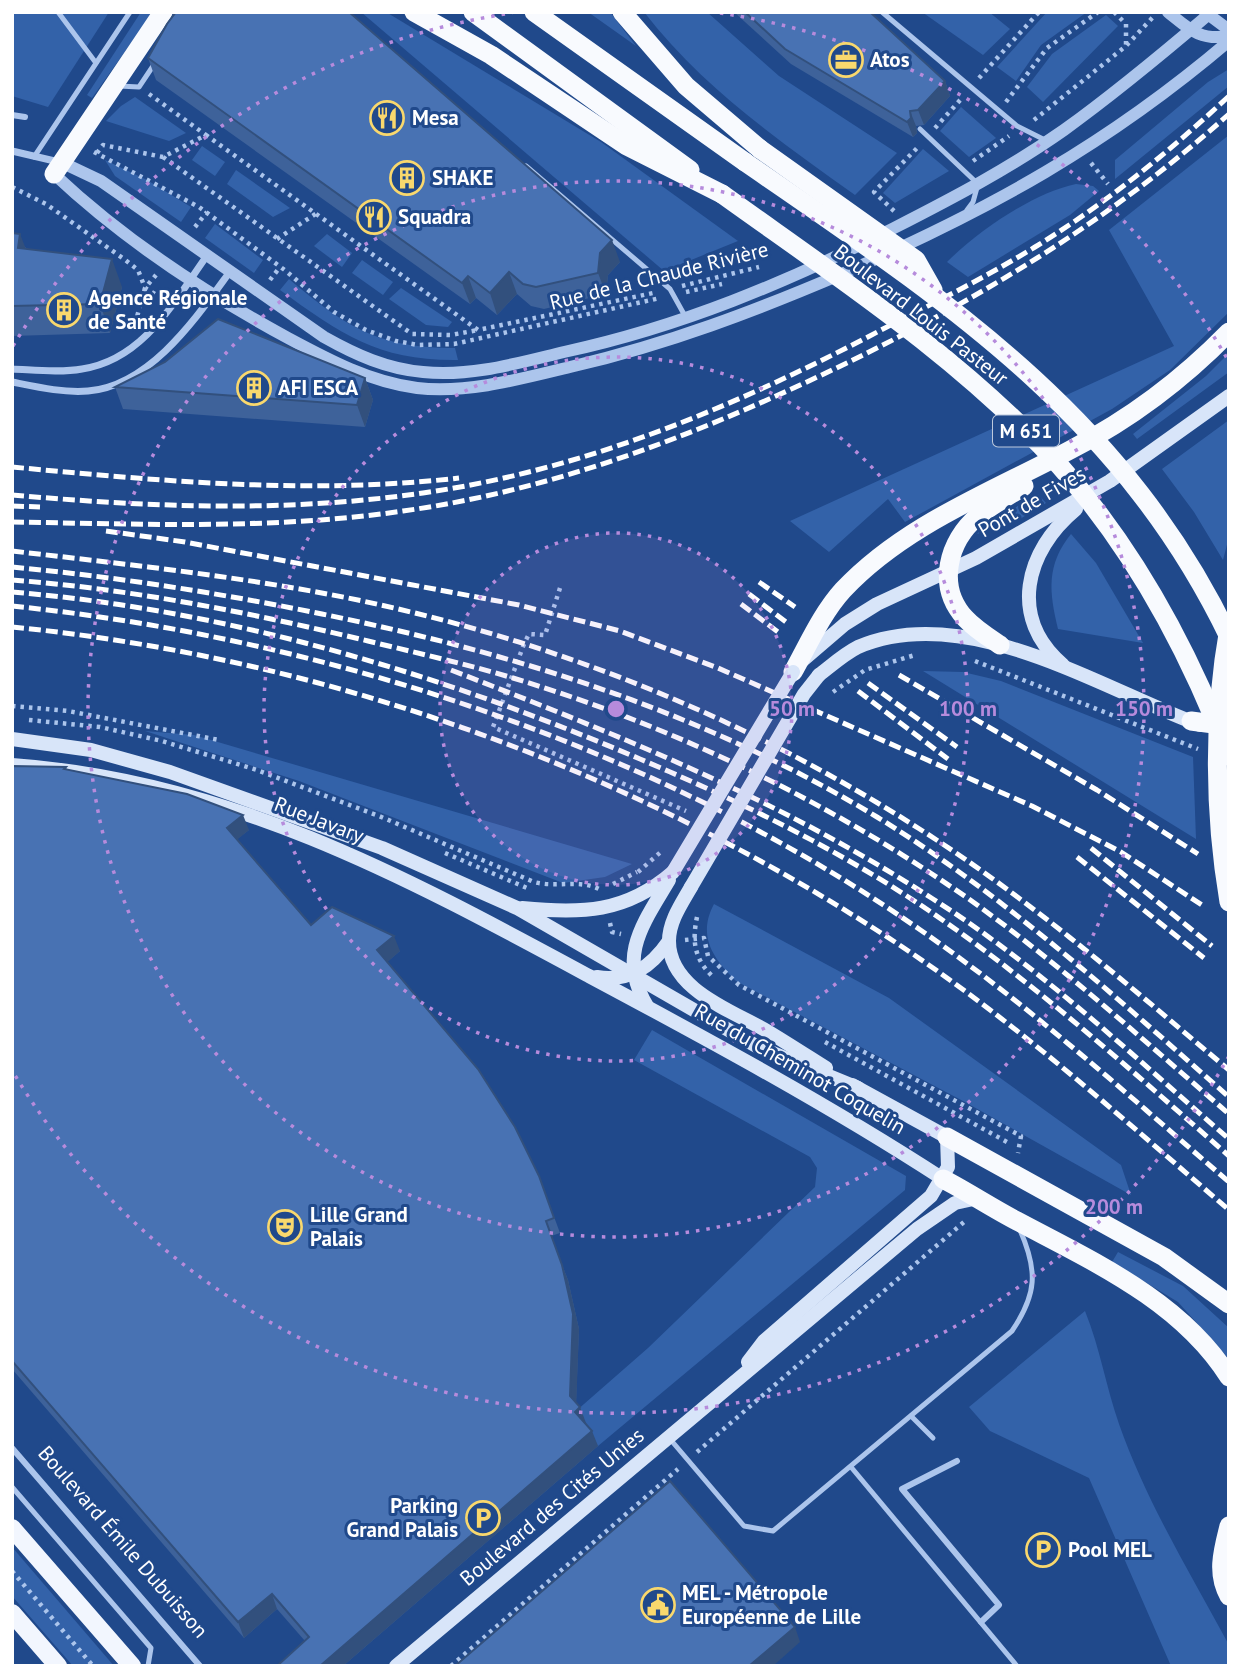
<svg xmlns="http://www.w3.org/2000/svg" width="1241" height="1678" font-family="'PT Sans',sans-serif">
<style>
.green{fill:#3362a9}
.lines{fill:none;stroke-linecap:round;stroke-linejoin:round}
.path{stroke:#acc5ec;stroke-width:4.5;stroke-dasharray:3.5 5;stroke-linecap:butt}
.service{stroke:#acc5ec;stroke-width:5}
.pedestrian{stroke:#acc5ec;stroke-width:6}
.minor{stroke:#acc5ec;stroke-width:7}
.tertiary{stroke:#acc5ec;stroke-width:12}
.secondary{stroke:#d8e5f9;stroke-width:14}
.primary{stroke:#f2f6fe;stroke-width:18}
.trunk{stroke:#f8fafe;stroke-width:19}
.rail{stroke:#fff;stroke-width:5;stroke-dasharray:12 5;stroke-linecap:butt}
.path-bridge{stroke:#acc5ec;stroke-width:4.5;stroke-dasharray:3.5 5;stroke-linecap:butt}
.secondary-bridge{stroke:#d8e5f9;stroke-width:14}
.trunk-bridge{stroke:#f8fafe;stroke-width:19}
.wall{fill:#3e629a}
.shaded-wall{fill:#32507d}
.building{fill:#4872b3;stroke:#32507d;stroke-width:2}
.ring{fill:none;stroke:#b68bdc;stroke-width:3.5;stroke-dasharray:3.5 7}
.labels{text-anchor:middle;stroke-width:6;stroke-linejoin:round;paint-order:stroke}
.shield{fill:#20498b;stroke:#bcc8dc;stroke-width:2}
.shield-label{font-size:19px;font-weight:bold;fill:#fff}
.poi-label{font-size:21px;font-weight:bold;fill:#fff;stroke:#20498b;text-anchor:start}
.street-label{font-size:21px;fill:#fff;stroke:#20498b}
.centre{fill:#b68bdc;stroke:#20498b;stroke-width:3.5}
.ring-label{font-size:21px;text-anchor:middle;font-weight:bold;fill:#b68bdc;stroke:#20498b;stroke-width:6;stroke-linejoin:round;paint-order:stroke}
</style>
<rect width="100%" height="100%" fill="#20498b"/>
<!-- green -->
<g class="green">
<path d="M12 12H109L48 107 12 96Z"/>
<path d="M141 12H153L92 98 87 95Z"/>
<path d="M361 12H386L601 142 738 241 664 271Z"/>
<path d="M588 12H610L636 46Z"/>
<path d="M644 12H707L779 76 897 153 855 195C778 140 702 87 644 12Z"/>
<path d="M922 12H989L1010 29 983 55Z"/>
<path d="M1047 12H1087L1041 45 1016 81 997 67Z"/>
<path d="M1106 15 1118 26 1043 102 1027 87 1052 54Z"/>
<path d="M1229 69V86L1115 179V160L1208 82Z"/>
<path d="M135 97 186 133 169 141 106 121 121 106Z"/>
<path d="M961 107 996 138 969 157 940 131Z"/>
<path d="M1229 135V312L1170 370 1112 409 905 522 888 499 829 552 790 521 1174 346 1109 230Z"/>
<path d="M202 146 225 162 215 176 192 160Z"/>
<path d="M923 149 949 171 895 203 883 193Z"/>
<path d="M105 160 147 180 191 207 181 222 115 176Z"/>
<path d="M236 170 290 208 273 217 227 184Z"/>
<path d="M1076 184 1093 186 1099 191 1070 215 968 277 947 262C978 231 1033 193 1076 184Z"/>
<path d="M215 224 263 260 254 273 205 238Z"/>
<path d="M327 234 352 253 342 267 314 246Z"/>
<path d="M362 260 393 282 383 295 352 273Z"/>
<path d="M289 279C346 327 378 348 455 348L458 360C379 361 342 335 280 290Z"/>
<path d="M401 288 452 322 448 327 426 325 389 299Z"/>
<path d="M1229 353V372L1137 439 1133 434 1206 376Z"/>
<path d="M1229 420V537L1223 560 1194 512 1162 469Z"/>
<path d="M1038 494 1046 503 1020 519 977 534 986 525Z"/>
<path d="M1071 534 1096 563 1143 643 1058 629C1049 592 1046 565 1071 534Z"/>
<path d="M923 671 963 672 1001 681 1193 757 1196 839Z"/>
<path d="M145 731 194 735 632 864 605 877 563 883 299 781Z"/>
<path d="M714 904 889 998 1121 1165 1131 1195 963 1101 736 981C713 958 697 936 714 904Z"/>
<path d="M652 1030 906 1176 905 1190 598 1446 576 1411 648 1348 815 1187 817 1168 810 1157 634 1060Z"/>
<path d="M1118 1252 1183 1286 1229 1328V1359L1178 1302 1112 1262Z"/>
<path d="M1085 1311C1100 1348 1106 1387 1119 1424 1146 1501 1190 1573 1229 1645V1666H1171L1089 1478 990 1431 969 1407Z"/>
<path d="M12 1547 114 1666H73L12 1596Z"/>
</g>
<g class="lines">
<!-- path -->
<g class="path">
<path d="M1114 12 1126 24V45"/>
<path d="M979 78 1039 12"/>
<path d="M149 94 206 135"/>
<path d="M1006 102 1047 48 1098 12"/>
<path d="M1034 120 1126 46 1154 16"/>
<path d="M935 128 962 98"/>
<path d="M94 152 199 207 286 271 334 312 366 330 396 341 418 345 454 344 660 298"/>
<path d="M97 153 103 145 163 157 206 135 478 330 653 293"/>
<path d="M163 157 412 334 451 335 478 330"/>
<path d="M973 161 1009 136"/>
<path d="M1091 163 1108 184"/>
<path d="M12 187 46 204 124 259 138 270 145 288 160 297"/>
<path d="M894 211 874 192 920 145"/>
<path d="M195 227 207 212"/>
<path d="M277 239 317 213"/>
<path d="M270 280 280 267"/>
<path d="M682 286 759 267"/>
<path d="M686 292 722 284"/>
<path d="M135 324 145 288 156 275"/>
<path d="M560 588 545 635 529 634 524 644 493 727 686 811"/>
<path d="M975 661 1198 749"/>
<path d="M833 692 865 670 915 655"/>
<path d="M12 706 68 711 219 740"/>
<path d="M29 720 100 727 162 741 257 770 379 816 534 882C556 888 579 879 599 889"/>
<path d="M445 853 527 888"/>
<path d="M613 884 637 872"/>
<path d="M697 917C692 941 694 958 712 976"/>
<path d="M610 923 612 932 621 934"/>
<path d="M685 940 704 938 708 956 739 985 1021 1136 1018 1153"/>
<path d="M825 1042 1007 1142 1005 1146"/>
<path d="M697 1452 964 1222"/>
<path d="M12 1571 93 1666"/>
<path d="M451 1666 678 1469"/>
</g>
<!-- service -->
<g class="service">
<path d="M58 12 96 63"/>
<path d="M882 12 1017 126 1047 141"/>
<path d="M119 86 139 87 155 63"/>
<path d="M920 129 978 184 973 202 967 210"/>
<path d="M34 157 130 12"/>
<path d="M526 166 670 289 685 316"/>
<path d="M911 1416 933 1438"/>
<path d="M670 1439 744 1526 773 1531 1012 1331C1037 1294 1038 1271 1020 1230"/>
<path d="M851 1467 1017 1666"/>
<path d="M12 1487 151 1648 148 1666"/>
</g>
<!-- pedestrian -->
<g class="pedestrian">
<path d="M12 115 25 117"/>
<path d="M12 1448 200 1666"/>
<path d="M957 1461 902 1489 999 1605 981 1622"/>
</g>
<!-- minor -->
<g class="minor">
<path d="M12 151 59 162"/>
<path d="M12 369C35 370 60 373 82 369 143 360 174 302 206 257"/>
<path d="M12 382C37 387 63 393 88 391 150 386 196 318 229 273"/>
</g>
<!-- tertiary -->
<g class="tertiary">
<path d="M1168 12C1189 29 1200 41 1229 36"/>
<path d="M1205 12 1229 30"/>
<path d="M63 163 101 181 324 337C356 355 387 369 423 372 471 377 518 363 564 352 680 327 788 282 894 228 953 198 1010 168 1064 130 1114 94 1161 55 1208 15"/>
<path d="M54 174C123 239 205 293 288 338 329 360 370 382 417 388 468 394 524 378 574 366 668 344 755 311 844 273 989 210 1108 144 1229 41"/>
</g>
<!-- secondary -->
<g class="secondary">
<path d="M803 660 845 624 877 604 976 558 1110 481 1229 396"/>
<path d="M1063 665C1008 618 1025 551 1076 509"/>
<path d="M819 675C832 665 844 654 858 647 966 601 1100 688 1200 725"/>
<path d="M12 739 91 750 170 772 382 848 517 908 758 1047 858 1088"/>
<path d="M12 765C227 780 404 876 589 976 709 1040 829 1105 943 1179"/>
<path d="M691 887C682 903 669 921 669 941 669 990 733 1011 767 1031 787 1043 807 1056 826 1068"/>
<path d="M522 908C581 914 626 913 673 872"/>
<path d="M597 977C630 982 651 967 669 941"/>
<path d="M647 1006C617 956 643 924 669 880"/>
<path d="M748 1362 764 1341 931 1196 948 1167 947 1137 852 1085"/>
<path d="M396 1666 917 1229 955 1203 978 1198"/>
</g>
<!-- primary -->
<g class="primary">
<path d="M12 1528 132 1666"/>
<path d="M12 1613 58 1666"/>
</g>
<!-- trunk -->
<g class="trunk">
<path d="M414 12 491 55 627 146 722 194"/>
<path d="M473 12 690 170"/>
<path d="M534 12 745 162"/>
<path d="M622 12 686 86 760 149"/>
<path d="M54 174 163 12"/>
<path d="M1000 645C988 637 975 629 965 618 936 586 948 541 978 516 992 505 1009 496 1024 486"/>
<path d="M793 672C808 645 822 613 843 590 905 524 994 491 1072 449 1130 419 1184 378 1229 332"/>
<path d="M1191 721 1229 726"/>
<path d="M947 1137 1164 1257 1229 1304"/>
<path d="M943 1179C968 1192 992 1208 1017 1221 1094 1262 1181 1301 1229 1377"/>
<path d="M1229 1526C1223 1550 1216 1573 1229 1596"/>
</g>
<!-- rail -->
<g class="rail">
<path d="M12 467C160 481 311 495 459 478"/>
<path d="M12 495C150 507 285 513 423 493 585 470 739 405 883 329 934 303 986 277 1035 247 1105 204 1169 152 1229 96"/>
<path d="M12 506 40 507"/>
<path d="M12 522C142 524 274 530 403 511 547 491 680 441 811 380 963 309 1104 226 1229 114"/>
<path d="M106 531 185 542 519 605 620 631 718 668 1032 806 1121 852 1205 907"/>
<path d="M12 551C124 564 238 576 348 598 550 639 745 717 918 828 1030 899 1128 985 1229 1070"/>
<path d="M12 567C117 577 219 593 322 614 518 654 705 713 877 817 1004 895 1117 998 1229 1097"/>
<path d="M12 580C132 589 252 613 368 641 417 653 466 664 513 678 675 727 828 801 966 897 1059 963 1143 1040 1229 1114"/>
<path d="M759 582 795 607"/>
<path d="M12 592C229 610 441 674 640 759 741 802 840 850 931 912 1037 985 1132 1071 1229 1156"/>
<path d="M749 594 786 622"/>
<path d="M741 604 778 632"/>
<path d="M12 606C326 638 659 748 919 929 1029 1005 1128 1095 1229 1182"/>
<path d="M12 627C328 658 637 771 901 946 1018 1024 1122 1118 1229 1210"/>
<path d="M451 670C621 736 779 799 933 899 1040 967 1133 1056 1229 1139"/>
<path d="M899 675 1097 790 1198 854"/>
<path d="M868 683 957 747"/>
<path d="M858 691 948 759"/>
<path d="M1091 848 1212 946"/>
<path d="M1077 857 1204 958"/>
</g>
<!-- path-bridge -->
<path class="path-bridge" d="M638 872 663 850"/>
<!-- secondary-bridge -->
<g class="secondary-bridge">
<path d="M673 872 793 672"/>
<path d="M691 887 804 694 819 675"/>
</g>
<!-- trunk-bridge -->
<g class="trunk-bridge">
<path d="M760 149 916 260 933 290"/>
<path d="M745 162C942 298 1121 413 1229 637"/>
<path d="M722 194C839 278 961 358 1059 465 1134 549 1189 651 1229 756"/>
<path d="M1229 628C1213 717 1214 813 1229 902"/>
</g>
</g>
<!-- wall -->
<g class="wall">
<path d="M734 12H870L945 81 950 96 924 125 916 126 917 133 913 137 791 64Z"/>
<path d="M148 58 620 262 608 275 606 294 544 309 531 306 517 294 497 315 476 298 470 304 156 80Z"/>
<path d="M12 233 26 248 122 287 110 333 12 336Z"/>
<path d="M365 378 373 400 365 427 123 409 115 387Z"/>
<path d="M12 766 66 767 67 770 249 830 237 839 311 925 400 951 387 962 539 1176 560 1233 551 1236 568 1280 579 1329 576 1403 585 1423 598 1446 343 1666H277L305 1641 277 1609 244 1638 12 1369Z"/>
</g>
<!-- shaded-wall -->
<g class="shaded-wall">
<path d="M945 81 950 96 924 125 918 110Z"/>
<path d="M910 111 916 126 917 133 913 137 907 122Z"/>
<path d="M20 234 31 262 18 248Z"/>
<path d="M612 240 620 262 608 275 606 294 598 273 600 253Z"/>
<path d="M112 259 122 287 110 333 100 304Z"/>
<path d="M509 272 517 294 497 315 490 293Z"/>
<path d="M468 276 476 298 470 304 462 283Z"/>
<path d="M365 378 373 400 365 427 357 405Z"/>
<path d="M243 815 249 830 233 843 227 828Z"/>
<path d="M394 936 400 951 383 966 377 950Z"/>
<path d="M562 1265 568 1280 579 1329 576 1411 570 1396Z"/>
<path d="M580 1407 586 1423 581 1427 575 1412Z"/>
<path d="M592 1431 598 1446 343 1666H320Z"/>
<path d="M272 1594 277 1609 244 1638 238 1622Z"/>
<path d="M795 1627 800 1642 773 1666H749Z"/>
</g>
<!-- building -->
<g class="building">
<path d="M176 12H349L612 240 600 253 598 273 536 287 523 284 509 272 490 293 468 276 462 283 148 58 167 24Z"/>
<path d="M745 12H870L945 81 918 110 910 111 911 118 907 122 785 49Z"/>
<path d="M12 233 20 234 18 248 112 259 100 304 12 306Z"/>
<path d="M218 319 365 378 357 405 115 387 165 362Z"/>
<path d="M12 766 66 767 64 769 187 794 243 815 227 828 311 925 332 907 394 936 377 950 478 1069 515 1127 539 1176 554 1218 546 1221 562 1265 573 1314 570 1396 580 1407 575 1412 592 1431 320 1666H277L309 1637 272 1594 238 1622 12 1361Z"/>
<path d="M670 1481 795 1627 749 1666H455Z"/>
</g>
<!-- distance rings -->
<circle cx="616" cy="709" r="176" fill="#b68bdc" fill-opacity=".12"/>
<g class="ring">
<circle cx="616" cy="709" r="176"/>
<circle cx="616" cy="709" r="352"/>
<circle cx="616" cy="709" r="528"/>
<path d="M1229 1056A704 704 0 0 1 13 1072M13 346A704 704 0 0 1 512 13M720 13A704 704 0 0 1 1229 362"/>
</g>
<!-- icons -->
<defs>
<g id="office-ring" transform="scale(1.75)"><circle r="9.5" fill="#20498b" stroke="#f9d86d" stroke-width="1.5"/><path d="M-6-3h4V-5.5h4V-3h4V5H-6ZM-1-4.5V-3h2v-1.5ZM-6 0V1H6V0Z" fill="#f9d86d"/></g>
<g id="restaurant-ring" transform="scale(1.75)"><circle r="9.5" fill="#20498b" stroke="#f9d86d" stroke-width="1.5"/><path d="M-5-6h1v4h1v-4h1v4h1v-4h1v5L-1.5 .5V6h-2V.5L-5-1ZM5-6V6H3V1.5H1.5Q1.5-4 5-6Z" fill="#f9d86d"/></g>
<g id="building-ring" transform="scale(1.75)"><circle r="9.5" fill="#20498b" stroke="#f9d86d" stroke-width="1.5"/><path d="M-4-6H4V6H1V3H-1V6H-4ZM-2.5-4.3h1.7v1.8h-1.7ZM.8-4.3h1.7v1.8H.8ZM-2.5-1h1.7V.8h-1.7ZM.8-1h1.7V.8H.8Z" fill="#f9d86d"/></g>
<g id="theatre-ring" transform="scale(1.75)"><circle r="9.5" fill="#20498b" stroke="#f9d86d" stroke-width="1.5"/><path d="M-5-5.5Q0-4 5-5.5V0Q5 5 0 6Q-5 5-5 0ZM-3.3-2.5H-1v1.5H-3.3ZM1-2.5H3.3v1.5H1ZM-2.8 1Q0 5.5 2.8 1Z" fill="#f9d86d"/></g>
<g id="parking-ring" transform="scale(1.75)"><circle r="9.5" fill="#20498b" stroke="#f9d86d" stroke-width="1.5"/><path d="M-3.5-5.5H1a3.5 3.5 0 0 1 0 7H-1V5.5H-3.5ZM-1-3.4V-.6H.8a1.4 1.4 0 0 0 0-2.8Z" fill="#f9d86d"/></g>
<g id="civic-ring" transform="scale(1.75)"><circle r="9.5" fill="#20498b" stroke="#f9d86d" stroke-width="1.5"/><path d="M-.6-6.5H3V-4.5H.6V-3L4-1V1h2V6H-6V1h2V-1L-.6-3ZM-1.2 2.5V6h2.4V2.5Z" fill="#f9d86d"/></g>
</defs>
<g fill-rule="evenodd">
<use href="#office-ring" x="846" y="60"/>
<use href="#restaurant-ring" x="387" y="118"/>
<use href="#building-ring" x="407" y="178"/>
<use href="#restaurant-ring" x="374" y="217"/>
<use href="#building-ring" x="64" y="310"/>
<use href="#building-ring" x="254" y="388"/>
<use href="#theatre-ring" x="285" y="1227"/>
<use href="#parking-ring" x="483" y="1518"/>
<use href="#parking-ring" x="1043" y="1550"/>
<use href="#civic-ring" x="658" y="1605"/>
</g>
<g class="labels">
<!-- shield labels -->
<rect class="shield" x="993" y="415.5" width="66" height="31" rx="5"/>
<g class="shield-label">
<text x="1026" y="438">M 651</text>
</g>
<!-- poi labels -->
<g class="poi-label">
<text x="870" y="67">Atos</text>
<text x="412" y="125">Mesa</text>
<text x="432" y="185">SHAKE</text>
<text x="398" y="224">Squadra</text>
<text x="88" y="305">Agence Régionale<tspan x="88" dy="24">de Santé</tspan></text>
<text x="278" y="395">AFI ESCA</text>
<text x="310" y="1222">Lille Grand<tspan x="310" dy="24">Palais</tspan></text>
<text x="458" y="1513" text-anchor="end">Parking<tspan x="458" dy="24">Grand Palais</tspan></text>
<text x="1068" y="1557">Pool MEL</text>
<text x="682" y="1600">MEL - Métropole<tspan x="682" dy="24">Européenne de Lille</tspan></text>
</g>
<!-- street labels -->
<g class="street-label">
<text transform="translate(659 276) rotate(-14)" y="7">Rue de la Chaude Rivière</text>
<text transform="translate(921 315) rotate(38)" y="7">Boulevard Louis Pasteur</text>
<text transform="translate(1032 502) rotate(-30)" y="7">Pont de Fives</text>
<text transform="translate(319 820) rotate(21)" y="7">Rue Javary</text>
<text transform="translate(800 1069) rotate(30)" y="7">Rue du Cheminot Coquelin</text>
<text transform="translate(552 1507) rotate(-40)" y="7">Boulevard des Cités Unies</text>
<text transform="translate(123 1542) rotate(49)" y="7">Boulevard Émile Dubuisson</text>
</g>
</g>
<circle cx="616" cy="709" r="10" class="centre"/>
<g class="ring-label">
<text x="792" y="716">50 m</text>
<text x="968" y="716">100 m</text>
<text x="1144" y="716">150 m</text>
<text x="1114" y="1214">200 m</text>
</g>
<!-- border -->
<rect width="1241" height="1678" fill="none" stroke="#ffffff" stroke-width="28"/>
</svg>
